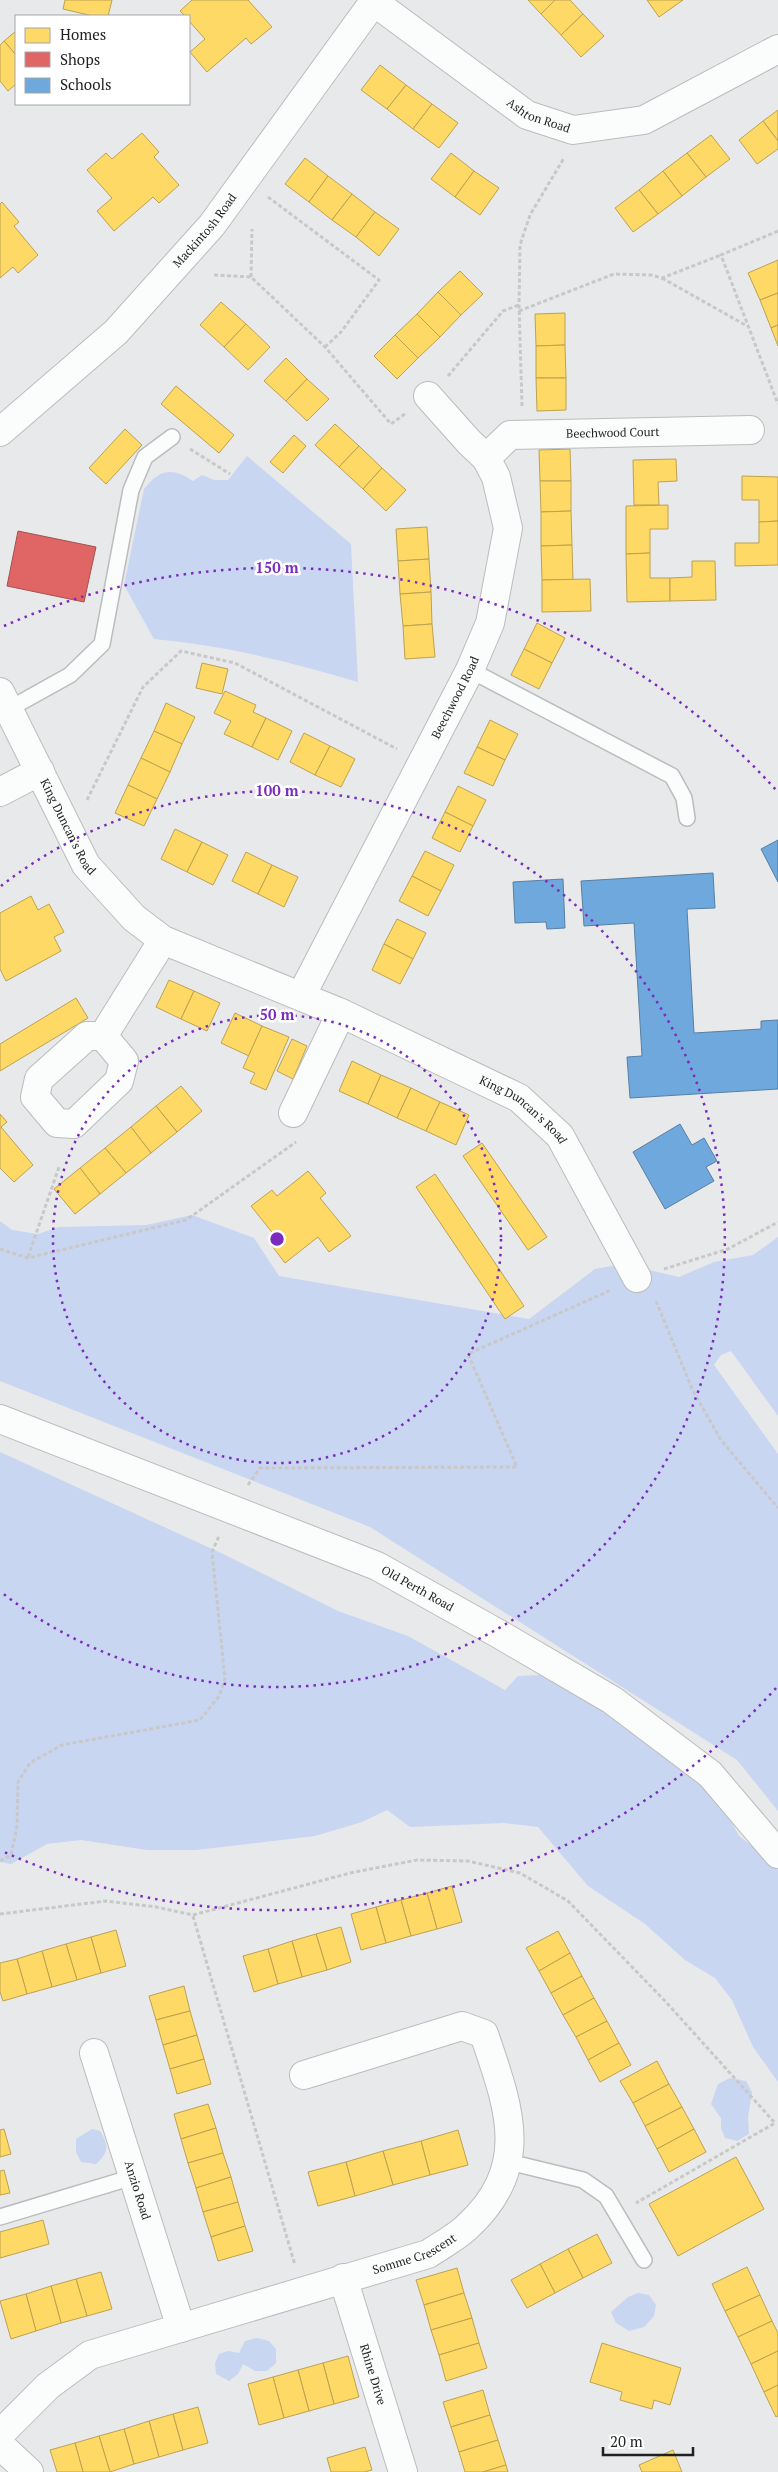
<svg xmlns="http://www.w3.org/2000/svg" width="778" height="2472" font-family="'PT Serif',serif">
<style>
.green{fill:#c9d6f2}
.homes{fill:#ffd966;stroke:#bca251}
.shops{fill:#e06666;stroke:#a65151}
.schools{fill:#6fa8dc;stroke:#577fa4}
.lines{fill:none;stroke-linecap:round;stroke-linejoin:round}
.lane-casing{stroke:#bbbcbd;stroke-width:18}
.street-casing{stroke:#bbbcbd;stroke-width:30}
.secondary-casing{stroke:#bbbcbd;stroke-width:30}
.path{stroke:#c8c8c8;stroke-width:3;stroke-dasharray:4 2.5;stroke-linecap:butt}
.lane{stroke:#fbfcfc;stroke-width:15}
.street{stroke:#fbfcfc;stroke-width:28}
.secondary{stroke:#fbfcfc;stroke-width:28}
.ring{fill:none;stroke:#7b2cbf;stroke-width:2.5;stroke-dasharray:2.5 5}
.labels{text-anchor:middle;stroke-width:5;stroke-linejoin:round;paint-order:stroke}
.street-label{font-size:12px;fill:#1f2021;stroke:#fff}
.centre{fill:#7b2cbf;stroke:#fff;stroke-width:2.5}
.ring-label{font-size:15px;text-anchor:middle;font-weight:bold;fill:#7b2cbf;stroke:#fff;stroke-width:5;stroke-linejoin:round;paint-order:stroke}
</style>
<rect width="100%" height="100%" fill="#e7e9eb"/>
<!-- green -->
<g class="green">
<path d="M247 456 351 544 358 682C291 662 223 645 154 639L124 585 144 489C160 469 172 467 193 481L202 475 214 480H228Z"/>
<path d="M192 1215 254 1238 279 1276 529 1319 595 1269 623 1264 679 1277 714 1262 753 1255 778 1237V1416L731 1351 721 1355 714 1365 778 1454V1811L737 1760 370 1527 0 1381V1221L12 1230 38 1234 59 1227 146 1225Z"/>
<path d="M0 1452 221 1553 338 1611 408 1636 505 1690 518 1676 562 1674 710 1782 739 1836 769 1859 778 1870V2082L753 2047 732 2000 715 1978 685 1960 645 1924 588 1886 538 1827 504 1823 410 1827 387 1810 362 1822 315 1836 196 1850H147L81 1840 47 1844 11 1864 0 1862Z"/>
<path d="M730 2078 746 2081 752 2092 748 2117 749 2134 737 2141 725 2138 721 2128V2118L711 2104 718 2084Z"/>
<path d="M92 2129 100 2131C109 2146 109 2152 96 2164L81 2162 76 2152V2139Z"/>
<path d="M638 2293 649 2295 656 2305 654 2316 644 2327 629 2331 616 2323 611 2312 628 2297Z"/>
<path d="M257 2338 269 2341 276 2349V2363L267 2371H255L243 2364 238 2374 229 2381 216 2374 215 2363 219 2354 228 2351 239 2353 245 2341Z"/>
</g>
<!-- homes -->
<g class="homes">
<path d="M65 0H112L108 16H93L63 9Z"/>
<path d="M192 0H248L272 27 251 44 246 38 207 72 190 52 205 39 189 21V16H185L180 11Z"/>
<path d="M528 0H555L541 14Z"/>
<path d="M555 0H570L583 14 561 35 541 14Z"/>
<path d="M647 0H683L659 17Z"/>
<path d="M583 14 604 36 581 57 561 35Z"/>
<path d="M16 31V55L4 41Z"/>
<path d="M4 41 16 55V84L8 91 0 81V45Z"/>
<path d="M380 65 406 85 387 109 361 90Z"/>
<path d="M406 85 432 104 413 129 387 109Z"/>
<path d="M432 104 458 123 439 148 413 129Z"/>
<path d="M778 110V141L763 121Z"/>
<path d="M763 121 778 141V149L757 164 739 140Z"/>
<path d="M142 133 159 152 154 157 179 185 159 203 153 197 114 231 97 211 112 198 87 170 106 153 112 159Z"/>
<path d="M711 135 730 159 706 177 687 153Z"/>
<path d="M451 153 474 171 455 197 431 179Z"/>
<path d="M687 153 706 177 682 196 663 171Z"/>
<path d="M305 158 328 176 309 202 285 184Z"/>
<path d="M474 171 499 188 480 215 455 197Z"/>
<path d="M663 171 682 196 658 214 639 190Z"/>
<path d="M328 176 352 194 332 220 309 202Z"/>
<path d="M639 190 658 214 633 232 615 208Z"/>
<path d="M352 194 375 212 356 237 332 220Z"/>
<path d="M2 202 19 222 14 226 38 255 18 273 13 267 0 278V204Z"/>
<path d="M375 212 399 229 379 256 356 237Z"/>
<path d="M778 260V293L760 300 748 273Z"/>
<path d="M460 271 483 294 461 315 438 292Z"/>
<path d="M438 292 461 315 440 337 417 314Z"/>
<path d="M778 293V325L771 328 760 300Z"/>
<path d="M221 302 246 324 224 347 200 325Z"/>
<path d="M565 313V345L536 346 535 314Z"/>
<path d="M417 314 440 337 418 358 395 335Z"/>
<path d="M246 324 270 347 248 370 224 347Z"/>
<path d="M778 325V346L771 328Z"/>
<path d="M395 335 418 358 397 379 374 356Z"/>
<path d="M565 345 566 378H536V346Z"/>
<path d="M286 358 307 379 286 401 264 381Z"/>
<path d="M536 378H566V410L537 411Z"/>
<path d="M307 379 329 399 307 421 286 401Z"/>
<path d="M176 386 234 435 219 453 161 404Z"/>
<path d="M335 424 359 446 339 467 315 445Z"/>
<path d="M125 429 142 445 106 484 89 468Z"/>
<path d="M294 435 306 446 283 473 270 462Z"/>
<path d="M359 446 382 468 363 489 339 467Z"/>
<path d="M570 449 571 481H540L539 450Z"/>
<path d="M676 459 677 481 658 482 659 505H634L633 460Z"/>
<path d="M382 468 406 490 386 511 363 489Z"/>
<path d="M742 476 778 477V521L759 522V500H742Z"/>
<path d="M540 481H571V511L541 512Z"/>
<path d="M668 505V529H650V553L626 554V506Z"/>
<path d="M571 511 572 545 541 546V512Z"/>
<path d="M778 521V565L735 566V543H759V522Z"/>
<path d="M427 527 429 559 398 561 396 529Z"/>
<path d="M572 545 573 580H542L541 546Z"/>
<path d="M650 553V578H670V601L627 602 626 554Z"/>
<path d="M429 559 431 592 400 594 398 561Z"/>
<path d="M692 561H715L716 600 670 601V578L692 577Z"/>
<path d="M590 579 591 611 542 612V580Z"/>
<path d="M431 592 432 624 403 626 400 594Z"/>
<path d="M537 623 565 638 552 663 524 649Z"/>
<path d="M432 624 435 657 405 659 403 626Z"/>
<path d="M524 649 552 663 539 689 511 675Z"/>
<path d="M202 663 228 669 222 694 196 688Z"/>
<path d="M225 691 256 705 253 712 266 718 252 747 224 734 231 721 214 713Z"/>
<path d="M166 703 195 717 182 744 154 731Z"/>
<path d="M266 718 292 731 278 760 252 747Z"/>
<path d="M490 720 518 734 505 760 477 747Z"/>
<path d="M154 731 182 744 170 772 141 758Z"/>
<path d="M304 733 330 746 315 775 290 762Z"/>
<path d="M330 746 355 759 341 787 315 775Z"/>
<path d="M477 747 505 760 493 786 464 773Z"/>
<path d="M141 758 170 772 157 799 128 785Z"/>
<path d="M128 785 157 799 144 826 115 813Z"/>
<path d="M458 786 486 800 473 826 445 812Z"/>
<path d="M445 812 473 826 460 852 432 838Z"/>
<path d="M175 829 202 842 187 872 161 859Z"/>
<path d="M202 842 228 855 213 885 187 872Z"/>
<path d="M425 851 454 865 441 891 412 876Z"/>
<path d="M246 852 272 865 258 894 232 881Z"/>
<path d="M272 865 298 877 284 907 258 894Z"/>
<path d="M412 876 441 891 428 916 399 901Z"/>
<path d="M31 896 38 910 49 904 64 932 54 937 61 951 6 981 0 969V913Z"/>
<path d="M397 919 426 933 413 959 384 944Z"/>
<path d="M384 944 413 959 400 984 372 970Z"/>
<path d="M169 980 194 991 181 1019 156 1007Z"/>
<path d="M194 991 220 1003 207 1031 181 1019Z"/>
<path d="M76 998 88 1018 0 1071V1044Z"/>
<path d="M235 1013 262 1026 249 1056 221 1043Z"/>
<path d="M262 1026 289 1037 266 1090 250 1083 255 1073 243 1068Z"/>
<path d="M292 1039 307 1046 293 1079 277 1071Z"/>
<path d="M352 1061 381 1075 368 1104 339 1091Z"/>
<path d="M381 1075 411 1088 397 1118 368 1104Z"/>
<path d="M181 1086 202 1111 177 1132 156 1106Z"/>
<path d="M411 1088 440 1102 426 1131 397 1118Z"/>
<path d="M440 1102 469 1115 456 1145 426 1131Z"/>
<path d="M156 1106 177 1132 151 1153 131 1127Z"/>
<path d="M0 1114 7 1122 1 1127 33 1165 14 1182 0 1168Z"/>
<path d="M131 1127 151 1153 126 1173 105 1148Z"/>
<path d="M482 1143 547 1237 528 1250 463 1156Z"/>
<path d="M105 1148 126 1173 100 1194 80 1168Z"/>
<path d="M80 1168 100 1194 75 1214 54 1189Z"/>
<path d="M308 1171 326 1193 320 1198 351 1236 329 1252 318 1237 285 1263 269 1242 275 1236 251 1206 272 1190 277 1196Z"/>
<path d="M435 1174 524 1306 505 1319 416 1187Z"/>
<path d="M452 1886 462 1922 437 1929 427 1893Z"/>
<path d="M427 1893 437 1929 411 1936 401 1900Z"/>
<path d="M401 1900 411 1936 386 1943 376 1907Z"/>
<path d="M376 1907 386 1943 361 1950 351 1914Z"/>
<path d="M341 1927 351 1962 327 1970 316 1934Z"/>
<path d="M116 1930 126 1966 101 1973 91 1937Z"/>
<path d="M558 1931 570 1953 539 1971 526 1948Z"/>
<path d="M316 1934 327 1970 302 1977 292 1941Z"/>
<path d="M91 1937 101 1973 77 1980 66 1944Z"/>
<path d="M292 1941 302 1977 278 1984 268 1949Z"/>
<path d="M66 1944 77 1980 52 1987 42 1951Z"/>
<path d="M268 1949 278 1984 254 1992 243 1956Z"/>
<path d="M42 1951 52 1987 27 1994 17 1959Z"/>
<path d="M570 1953 582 1976 551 1993 539 1971Z"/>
<path d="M17 1959 27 1994 3 2001 0 1992V1963Z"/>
<path d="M582 1976 594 1998 563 2015 551 1993Z"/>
<path d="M184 1986 190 2011 156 2020 149 1996Z"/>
<path d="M594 1998 607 2021 576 2037 563 2015Z"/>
<path d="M190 2011 197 2035 163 2045 156 2020Z"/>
<path d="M607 2021 619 2043 588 2060 576 2037Z"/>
<path d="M197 2035 204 2059 170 2069 163 2045Z"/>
<path d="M619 2043 631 2065 600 2082 588 2060Z"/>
<path d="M204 2059 211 2084 177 2094 170 2069Z"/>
<path d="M657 2061 669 2084 633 2103 620 2081Z"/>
<path d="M669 2084 682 2107 645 2126 633 2103Z"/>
<path d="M208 2104 216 2128 181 2139 174 2114Z"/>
<path d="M682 2107 694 2129 657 2149 645 2126Z"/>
<path d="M216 2128 223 2153 188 2163 181 2139Z"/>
<path d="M4 2129 11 2154 0 2157V2130Z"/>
<path d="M694 2129 706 2152 669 2172 657 2149Z"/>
<path d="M458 2130 468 2165 430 2175 421 2141Z"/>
<path d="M421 2141 430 2175 393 2185 383 2151Z"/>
<path d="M383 2151 393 2185 355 2196 346 2162Z"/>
<path d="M223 2153 231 2177 196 2188 188 2163Z"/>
<path d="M736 2157 764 2209 678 2256 649 2204Z"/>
<path d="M346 2162 355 2196 318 2206 308 2172Z"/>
<path d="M4 2170 10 2193 0 2195V2171Z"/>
<path d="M231 2177 238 2202 203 2212 196 2188Z"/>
<path d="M238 2202 245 2226 211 2237 203 2212Z"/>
<path d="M43 2220 49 2244 0 2258V2232Z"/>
<path d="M245 2226 253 2251 218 2261 211 2237Z"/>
<path d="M597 2234 612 2263 583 2278 568 2249Z"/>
<path d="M568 2249 583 2278 555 2293 540 2264Z"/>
<path d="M540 2264 555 2293 527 2308 511 2280Z"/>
<path d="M747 2267 760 2295 725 2311 712 2284Z"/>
<path d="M457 2268 464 2293 424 2305 416 2280Z"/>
<path d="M101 2272 112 2309 87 2316 76 2279Z"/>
<path d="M76 2279 87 2316 61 2323 51 2286Z"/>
<path d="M51 2286 61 2323 36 2331 26 2294Z"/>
<path d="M464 2293 472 2318 431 2330 424 2305Z"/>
<path d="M26 2294 36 2331 11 2339 0 2301Z"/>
<path d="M760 2295 772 2321 738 2337 725 2311Z"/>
<path d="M472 2318 479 2343 439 2355 431 2330Z"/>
<path d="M772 2321 778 2333V2351L751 2364 738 2337Z"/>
<path d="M479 2343 487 2368 446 2381 439 2355Z"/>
<path d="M602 2343 681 2368 670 2405 654 2400 652 2409 620 2400 622 2392 590 2382Z"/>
<path d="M778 2351V2385L764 2392 751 2364Z"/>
<path d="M348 2356 359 2397 334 2404 323 2363Z"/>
<path d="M323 2363 334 2404 309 2411 298 2370Z"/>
<path d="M298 2370 309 2411 284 2418 273 2377Z"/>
<path d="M273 2377 284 2418 259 2425 248 2384Z"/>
<path d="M778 2385V2416L776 2417 764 2392Z"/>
<path d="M483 2390 490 2415 451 2427 443 2402Z"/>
<path d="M198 2407 208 2443 183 2450 173 2414Z"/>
<path d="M173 2414 183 2450 159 2457 149 2421Z"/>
<path d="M490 2415 498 2440 459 2452 451 2427Z"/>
<path d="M149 2421 159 2457 134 2464 124 2429Z"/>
<path d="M124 2429 134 2464 110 2472 99 2436Z"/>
<path d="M99 2436 110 2472H83L75 2443Z"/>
<path d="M498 2440 506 2465 483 2472H465L459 2452Z"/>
<path d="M75 2443 83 2472H57L50 2450Z"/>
<path d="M365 2447 372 2470 364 2472H331L327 2458Z"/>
<path d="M673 2450 682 2472H642L639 2465Z"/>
<path d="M506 2465 508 2472H483Z"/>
</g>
<!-- shops -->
<path class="shops" d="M18 531 96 547 84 602 7 586Z"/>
<!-- schools -->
<g class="schools">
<path d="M778 840V882L761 849Z"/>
<path d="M713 873 715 908 687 909 694 1033 761 1029V1021L778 1020V1089L630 1098 627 1057 642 1056 634 923 584 926 581 881Z"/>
<path d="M563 879 565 928 547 929 546 922 515 923 513 882Z"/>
<path d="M680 1124 692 1145 704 1138 717 1161 706 1167 714 1181 665 1209 633 1152Z"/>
</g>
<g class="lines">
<!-- lane casing -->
<g class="lane-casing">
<g id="lane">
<path d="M470 670 672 776 684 798 687 818"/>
<path d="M9 709 70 675 102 644 131 490 145 457 172 437"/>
<path d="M509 2162 583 2180 606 2196 644 2260"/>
<path d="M0 2217 133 2177"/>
</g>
</g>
<!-- street casing -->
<g class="street-casing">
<g id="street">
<path id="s1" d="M374 2 527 115 573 130 644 120 778 49"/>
<path id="s2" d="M0 432 116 332 212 225 375 0"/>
<path id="s3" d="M486 458 510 435 750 430"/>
<path id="s4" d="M0 692 86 865 134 918 163 940 341 1013 519 1098 560 1136 637 1278"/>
<path d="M0 792 40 771"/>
<path id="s5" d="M301 996 470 670 490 623 508 528 496 477 486 458 469 442 428 396"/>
<path d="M103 1036 124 1061 119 1081 74 1124 57 1123 35 1097 39 1079 87 1036H103L163 940"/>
<path d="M293 1113 341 1013"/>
<path id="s6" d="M94 2053 181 2328"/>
<path id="s7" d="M343 2278 403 2472"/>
<path id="s8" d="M0 2434 48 2386 90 2355 428 2254C440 2246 455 2238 466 2228 533 2167 509 2108 484 2034L462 2026 304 2075"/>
<path d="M0 2445 29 2472"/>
</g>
</g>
<!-- secondary casing -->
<g class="secondary-casing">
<g id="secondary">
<path id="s9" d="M0 1419 377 1566 499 1634 612 1700 710 1774 778 1854"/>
</g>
</g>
<!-- path -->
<g class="path">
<path d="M268 197 379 280 341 332 325 347"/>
<path d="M778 231 721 255 778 404"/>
<path d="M214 275 251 277 325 347 391 424 406 413"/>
<path d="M251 277 252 229"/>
<path d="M662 278 747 326"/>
<path d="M519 311 614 274 651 275 662 278 721 255"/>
<path d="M448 376 503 311 519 305"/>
<path d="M522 406 519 305 520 245 530 215 564 158"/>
<path d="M190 449 230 474"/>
<path d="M87 800 143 687 181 651 235 663 397 749"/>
<path d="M0 1249 28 1258 186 1220 296 1142"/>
<path d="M28 1257 59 1167"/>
<path d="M664 1269 728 1249 778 1222"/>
<path d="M656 1301 693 1391 721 1440 778 1508"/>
<path d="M248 1485 260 1468 517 1467 468 1354 611 1290"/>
<path d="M0 1861 11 1855 17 1826 18 1782 30 1763 62 1745 200 1720 219 1696 225 1679 212 1552 219 1536"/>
<path d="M0 1914 106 1901 156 1907 193 1915 350 1873 417 1860 468 1861 520 1873 568 1901 666 2002 775 2123 636 2203"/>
<path d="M193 1916 295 2265"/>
</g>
<!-- lane -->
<use href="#lane" class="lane"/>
<!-- street -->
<use href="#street" class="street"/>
<!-- secondary -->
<use href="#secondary" class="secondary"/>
</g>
<!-- distance rings -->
<g class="ring">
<circle cx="277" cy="1239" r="224"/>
<path d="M1 886A448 448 0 1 1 1 1592"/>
<path d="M776 1688A671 671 0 0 1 4 1852M4 626A671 671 0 0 1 776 790"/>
</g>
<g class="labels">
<!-- street labels -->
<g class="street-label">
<text dy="4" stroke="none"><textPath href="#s1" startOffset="201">Ashton Road</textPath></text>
<text dy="4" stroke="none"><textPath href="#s2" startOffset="288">Mackintosh Road</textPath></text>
<text dy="4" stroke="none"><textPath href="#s3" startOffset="136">Beechwood Court</textPath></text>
<text dy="4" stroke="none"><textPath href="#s5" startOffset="336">Beechwood Road</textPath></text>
<text dy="4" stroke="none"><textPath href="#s4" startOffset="151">King Duncan's Road</textPath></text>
<text dy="4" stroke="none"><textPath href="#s4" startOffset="701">King Duncan's Road</textPath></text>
<text dy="4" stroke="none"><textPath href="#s9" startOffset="451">Old Perth Road</textPath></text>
<text dy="4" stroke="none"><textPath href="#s6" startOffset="144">Anzio Road</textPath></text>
<text dy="4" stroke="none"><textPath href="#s8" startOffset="460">Somme Crescent</textPath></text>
<text dy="4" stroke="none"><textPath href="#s7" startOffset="101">Rhine Drive</textPath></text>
</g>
</g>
<circle cx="277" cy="1239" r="8" class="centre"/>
<g class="ring-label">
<text x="277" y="573">150 m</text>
<text x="277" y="796">100 m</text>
<text x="277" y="1020">50 m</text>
</g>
<!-- legend -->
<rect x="15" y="15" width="175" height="90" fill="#ffffff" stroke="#a5a6a6"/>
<rect x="25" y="28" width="25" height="15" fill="#ffd966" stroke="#a5a6a6"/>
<text x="60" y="40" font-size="15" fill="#1f2021">Homes</text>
<rect x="25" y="52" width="25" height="15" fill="#e06666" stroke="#a5a6a6"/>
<text x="60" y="65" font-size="15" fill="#1f2021">Shops</text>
<rect x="25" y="78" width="25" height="15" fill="#6fa8dc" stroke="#a5a6a6"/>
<text x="60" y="90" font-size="15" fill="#1f2021">Schools</text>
<!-- scale -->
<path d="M603 2447v8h90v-8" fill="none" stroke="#1f2021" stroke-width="2.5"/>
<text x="610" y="2447" font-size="15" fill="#1f2021" stroke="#ffffff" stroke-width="4" paint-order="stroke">20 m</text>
</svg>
